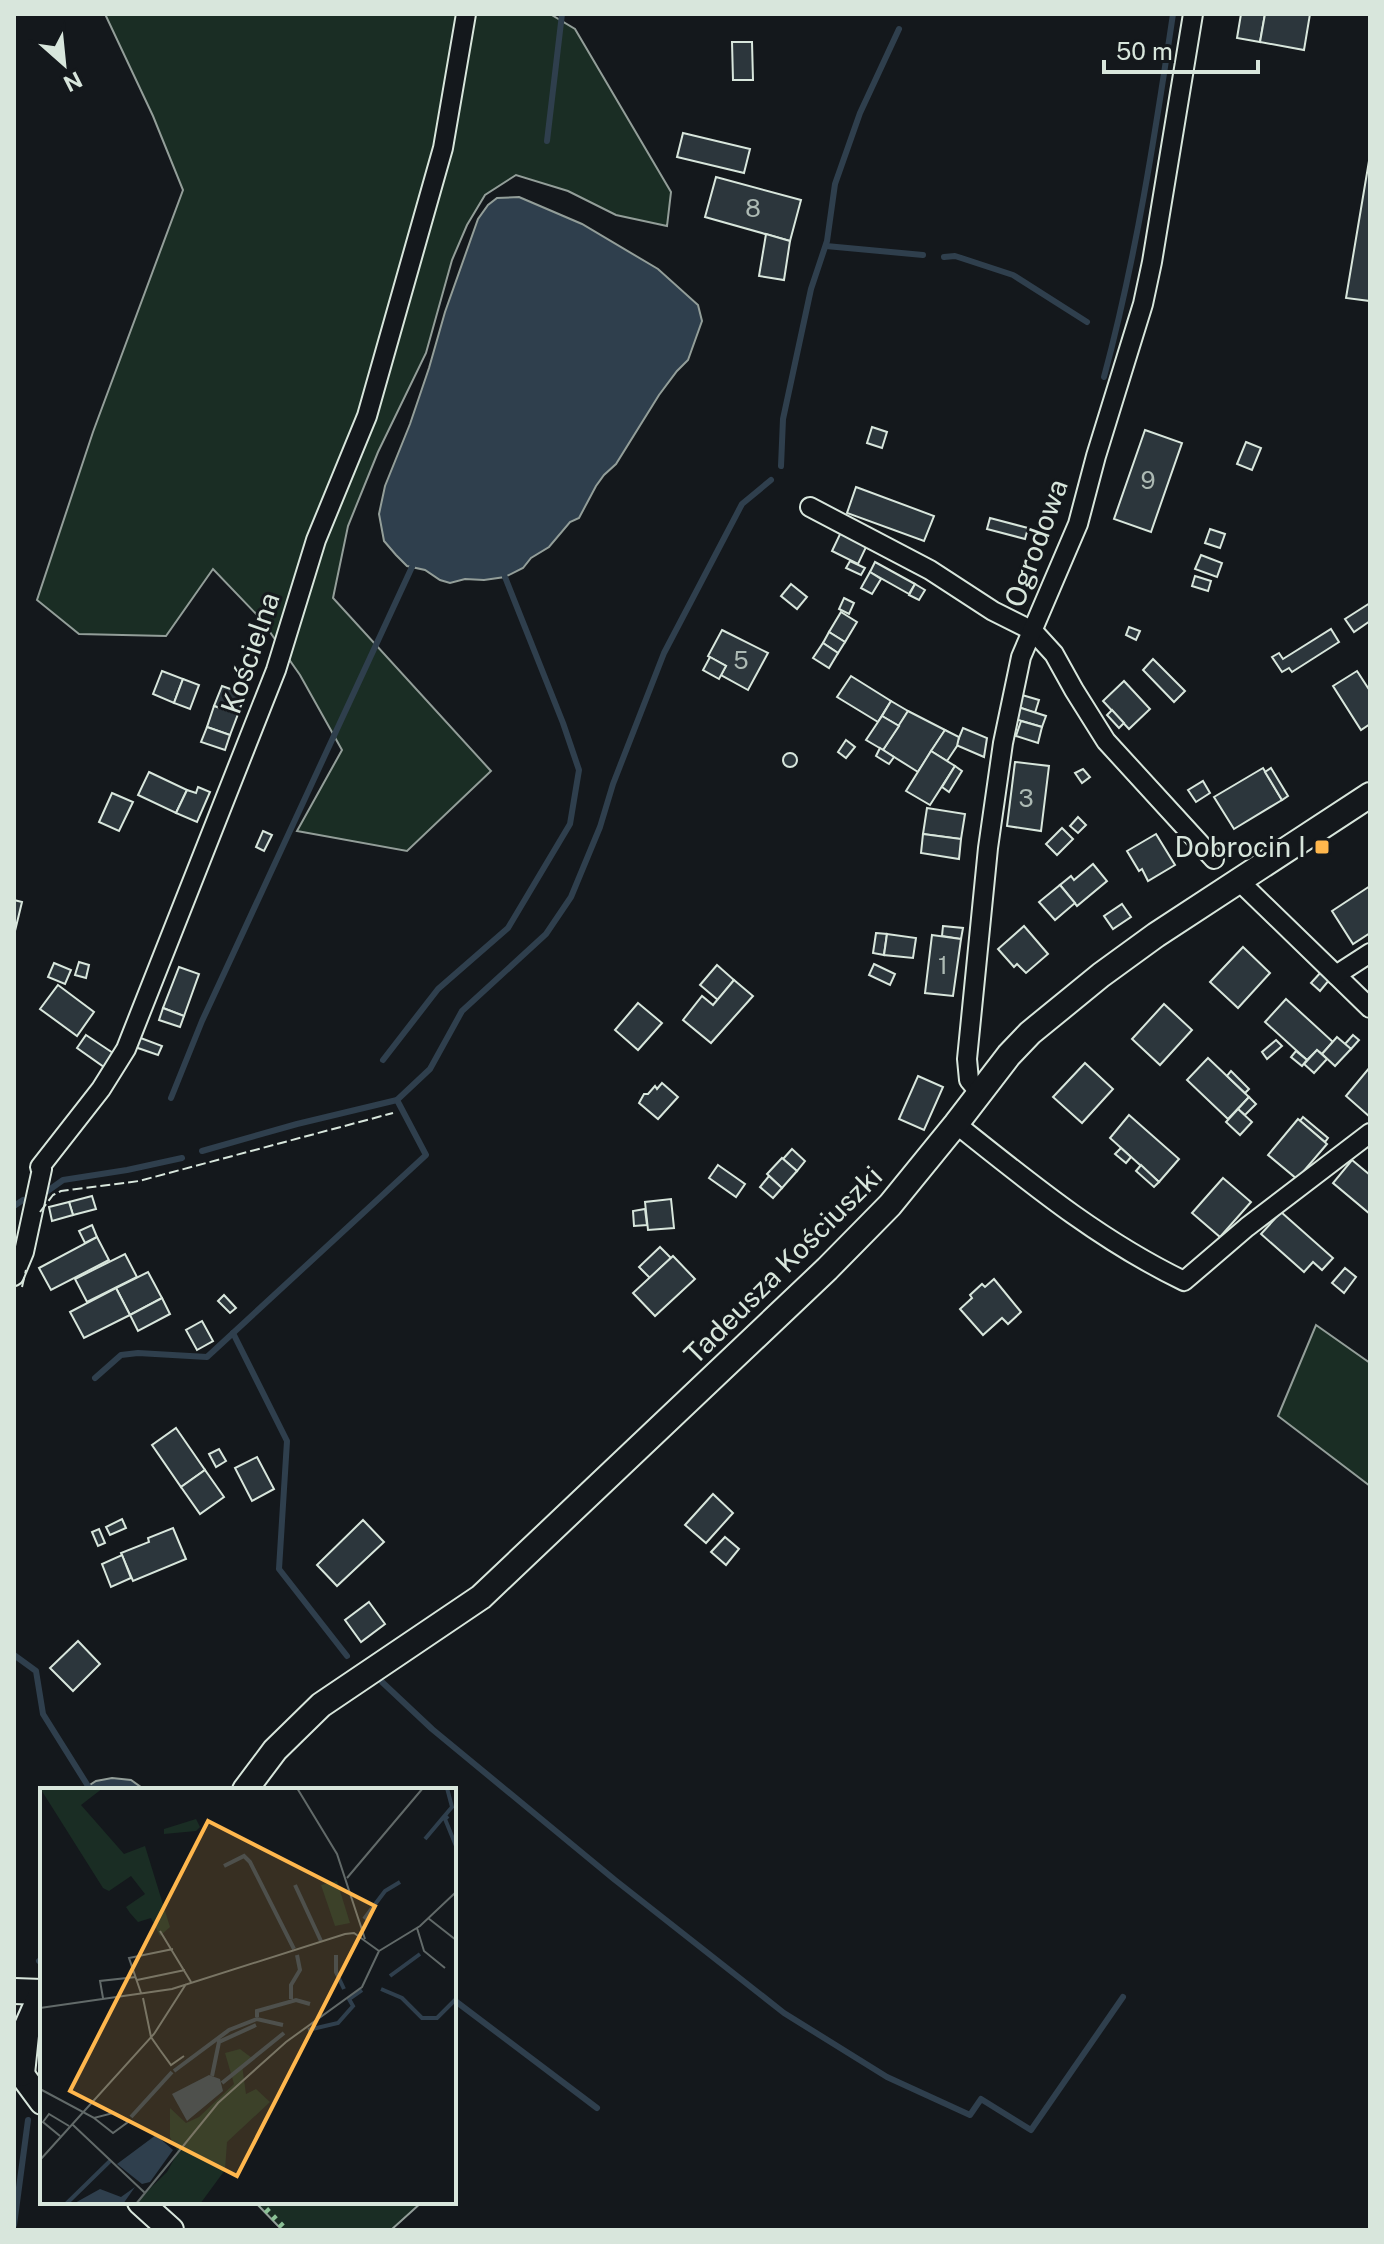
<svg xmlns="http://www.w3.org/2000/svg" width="1384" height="2244" font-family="'Public Sans',sans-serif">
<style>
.green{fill:#1a2d24;stroke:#939e99;stroke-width:2}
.water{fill:#2f3f4d;stroke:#939e99;stroke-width:2}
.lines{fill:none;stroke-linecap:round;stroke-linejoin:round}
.stream{stroke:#2f3f4d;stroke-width:6}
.building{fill:#2c363c;stroke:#d8e6dc;stroke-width:2}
.minor-casing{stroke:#d8e6dc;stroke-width:22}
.tertiary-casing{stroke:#d8e6dc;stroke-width:28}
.minor{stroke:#14181c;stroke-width:18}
.tertiary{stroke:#14181c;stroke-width:24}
.hedge{stroke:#8ac095;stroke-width:6;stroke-dasharray:4 6;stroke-linecap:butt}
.fence{stroke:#d8e6dc;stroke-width:2;stroke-dasharray:10 4;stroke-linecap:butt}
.poi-dot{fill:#ffb74d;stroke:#14181c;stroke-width:3}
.labels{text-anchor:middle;stroke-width:6;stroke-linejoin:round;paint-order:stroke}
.number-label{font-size:24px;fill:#adbab4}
.street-label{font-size:28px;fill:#d8e6dc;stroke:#14181c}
.poi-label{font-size:28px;fill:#d8e6dc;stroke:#14181c;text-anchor:end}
.inset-river{fill:none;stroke:#2f3f4d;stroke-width:4}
.inset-road{fill:none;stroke:#626a69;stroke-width:2}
.view{fill:#ffb74d;fill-opacity:0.15;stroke:#ffb74d;stroke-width:4}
.inset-edge{fill:none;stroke:#d8e6dc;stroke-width:4}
</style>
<rect width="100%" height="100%" fill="#14181c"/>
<!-- green -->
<g class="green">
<path d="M105 14H550L575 29 671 192 667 226 616 215 568 191 516 175 485 195 467 225 452 260 426 353 378 452 348 526 333 598 491 771 407 851 297 831 342 750 300 675 260 618 213 569 166 636 79 634 37 600 93 432 183 190 153 116Z"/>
<path d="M1316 1325 1370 1363V1486L1278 1416Z"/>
<path d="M255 2202H422L391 2230H282Z"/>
</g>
<!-- water -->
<g class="water">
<path d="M519 197 582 224 658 269 698 305 702 321 688 360 677 371 659 395 616 464 604 475 596 486 579 518 570 522 549 547 531 558 523 568 505 577 484 580 465 579 450 583 440 580 425 570 407 566 396 555 384 541 379 514 385 486 410 424 429 368 445 312 478 219 488 205 497 198Z"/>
<path d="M112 1778 131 1780 145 1790H110L106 1788 82 1790 96 1781Z"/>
</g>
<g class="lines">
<!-- stream -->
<g class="stream">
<path d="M547 141 562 14"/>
<path d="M826 246 923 255"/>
<path d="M944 257 955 256 1013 275 1087 322"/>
<path d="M1104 377C1136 258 1155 135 1173 14"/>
<path d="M781 466 783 419 811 289 827 241 835 184 860 113 899 29"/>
<path d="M383 1060 438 989 508 928 570 824 579 770 563 723 505 577"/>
<path d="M171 1098 202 1021 412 567"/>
<path d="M202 1151 297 1124 397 1100 430 1069 462 1011 546 934 571 897 600 827 613 784 664 653 742 504 771 480"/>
<path d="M42 1195 63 1180 127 1170 182 1158"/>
<path d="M14 1206 23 1200"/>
<path d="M233 1333 287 1441 279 1569 347 1656"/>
<path d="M95 1378 121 1355 138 1353 207 1357 426 1155 397 1100"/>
<path d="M14 1655 36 1671 43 1714 88 1786"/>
<path d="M382 1682 432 1729 615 1880 784 2013 887 2077 970 2115 981 2099 1031 2130 1123 1997"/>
<path d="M39 1961 42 1959"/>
<path d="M454 2000 597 2108"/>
<path d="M14 2225 28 2120"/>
</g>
</g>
<!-- building -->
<g class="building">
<path d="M1241 14H1265L1260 42 1237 38Z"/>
<path d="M1265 14H1310L1304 50 1260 42Z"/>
<path d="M732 42H752L753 80H733Z"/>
<path d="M683 133 750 149 744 173 677 157Z"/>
<path d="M1370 155V301L1346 298Z"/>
<path d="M716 177 801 200 790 241 705 217Z"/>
<path d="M766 234 790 241 784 280 759 276Z"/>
<path d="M872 427 887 432 882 448 867 443Z"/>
<path d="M1145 430 1182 443 1151 532 1114 519Z"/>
<path d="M1246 442 1261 448 1252 470 1237 464Z"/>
<path d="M856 487 934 516 924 541 847 513Z"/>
<path d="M990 518 1028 528 1025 539 987 529Z"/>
<path d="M1210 529 1225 534 1220 548 1205 543Z"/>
<path d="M842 530 868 543 858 564 832 551Z"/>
<path d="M1201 555 1222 563 1217 577 1195 569Z"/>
<path d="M850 561 865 568 861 575 846 568Z"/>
<path d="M875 562 915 584 909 594 870 572Z"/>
<path d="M870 572 881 579 872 594 861 588Z"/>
<path d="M1195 576 1211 581 1208 591 1192 586Z"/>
<path d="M791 584 807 597 797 609 781 596Z"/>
<path d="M915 584 925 590 919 600 909 595Z"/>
<path d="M844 598 854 603 849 614 839 609Z"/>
<path d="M1370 603V621L1354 632 1345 619Z"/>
<path d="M841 612 857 622 845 642 829 632Z"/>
<path d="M1129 627 1140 631 1136 640 1126 635Z"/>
<path d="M1331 629 1339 642 1292 672 1289 668 1282 672 1272 657 1279 653 1283 659Z"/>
<path d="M722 630 768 653 748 690 721 675 726 666 708 656Z"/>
<path d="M829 632 845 642 838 653 823 643Z"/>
<path d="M823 643 838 653 829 668 813 658Z"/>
<path d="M710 657 726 666 719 679 703 670Z"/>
<path d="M1153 659 1185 691 1174 702 1143 670Z"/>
<path d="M162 671 183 679 174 703 153 694Z"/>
<path d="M1357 671 1370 691V724L1361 730 1333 686Z"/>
<path d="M851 676 891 701 878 722 837 697Z"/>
<path d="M183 679 199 685 190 709 174 703Z"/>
<path d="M1124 681 1150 709 1129 729 1103 701Z"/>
<path d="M222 686 245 694 238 714 214 706Z"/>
<path d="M1022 695 1039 700 1035 713 1018 707Z"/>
<path d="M891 701 908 711 899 726 882 716Z"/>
<path d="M214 706 238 714 230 735 207 727Z"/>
<path d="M1018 707 1046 716 1042 727 1015 719Z"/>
<path d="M1112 710 1124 723 1119 728 1107 715Z"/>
<path d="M908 711 945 730 918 772 883 750Z"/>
<path d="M882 716 899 726 883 750 866 740Z"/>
<path d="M1021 721 1042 727 1038 743 1016 736Z"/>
<path d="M207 727 230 735 225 750 201 742Z"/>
<path d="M963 728 987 738 984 757 956 745Z"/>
<path d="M945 730 959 737 957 746 947 761 931 751Z"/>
<path d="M846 740 855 747 846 758 838 752Z"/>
<path d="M880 748 894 757 889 764 876 756Z"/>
<path d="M931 751 955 766 930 805 906 791Z"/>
<circle cx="790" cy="760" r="7"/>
<path d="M1015 762 1049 766 1041 831 1007 826Z"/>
<path d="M955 766 962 771 949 792 942 787Z"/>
<path d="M1263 768 1282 800 1234 829 1214 797Z"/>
<path d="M1271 768 1288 796 1282 800 1265 772Z"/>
<path d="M1083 769 1090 777 1082 783 1075 773Z"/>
<path d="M149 772 187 790 176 813 138 795Z"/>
<path d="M1203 781 1210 793 1196 802 1188 790Z"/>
<path d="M198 787 210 792 197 822 176 813 187 790 196 793Z"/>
<path d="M112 793 133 802 119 831 99 822Z"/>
<path d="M927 808 965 814 961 839 923 834Z"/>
<path d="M1078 817 1086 825 1078 833 1070 826Z"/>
<path d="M1062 828 1073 839 1057 855 1046 844Z"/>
<path d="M263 831 272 835 264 851 256 847Z"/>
<path d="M923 834 961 839 959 859 921 853Z"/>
<path d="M1156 834 1175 865 1148 881 1142 869 1139 871 1127 851Z"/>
<path d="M1093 864 1107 881 1077 906 1060 885 1071 876 1074 880Z"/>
<path d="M1060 885 1075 903 1055 920 1039 902Z"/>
<path d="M1370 886V933L1353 944 1332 911Z"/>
<path d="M14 900 22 902 14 935Z"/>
<path d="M1122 904 1131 917 1113 929 1104 916Z"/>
<path d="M943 926 963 928 961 939 942 936Z"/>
<path d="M1024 926 1048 954 1026 973 1017 964 1014 967 998 949Z"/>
<path d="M876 933 887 934 884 955 873 953Z"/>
<path d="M887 934 916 938 913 958 884 955Z"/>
<path d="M932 935 961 939 953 996 925 993Z"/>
<path d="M1243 947 1270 973 1238 1008 1210 982Z"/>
<path d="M79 962 89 965 86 978 75 975Z"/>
<path d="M54 963 71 970 65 984 48 977Z"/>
<path d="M874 964 895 974 890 985 869 975Z"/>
<path d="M717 965 734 980 718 1000 700 985Z"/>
<path d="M179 967 199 974 184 1016 163 1008Z"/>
<path d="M1322 971 1330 979 1320 991 1311 983Z"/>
<path d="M734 980 753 996 711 1043 683 1020 702 996 713 1005Z"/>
<path d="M58 985 94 1012 77 1036 40 1009Z"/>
<path d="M1286 999 1333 1042 1322 1054 1317 1050 1307 1060 1265 1022Z"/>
<path d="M638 1003 662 1023 638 1050 615 1030Z"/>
<path d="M1164 1004 1192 1030 1160 1065 1132 1039Z"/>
<path d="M163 1008 184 1016 180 1027 159 1020Z"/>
<path d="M86 1035 113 1053 104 1067 77 1048Z"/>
<path d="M1353 1035 1359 1040 1351 1049 1345 1044Z"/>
<path d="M138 1037 162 1046 158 1055 135 1047Z"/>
<path d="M1337 1037 1351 1049 1335 1066 1322 1054Z"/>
<path d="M1276 1040 1282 1046 1267 1059 1262 1052Z"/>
<path d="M1317 1050 1327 1059 1314 1073 1304 1064Z"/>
<path d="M1296 1051 1307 1060 1302 1066 1291 1057Z"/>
<path d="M1208 1058 1249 1097 1228 1119 1187 1080Z"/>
<path d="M1085 1063 1113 1089 1082 1123 1053 1097Z"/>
<path d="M1370 1067V1117L1346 1096Z"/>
<path d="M1231 1071 1249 1089 1245 1093 1227 1076Z"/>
<path d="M918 1076 943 1087 924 1130 899 1119Z"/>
<path d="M662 1083 678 1097 658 1119 639 1103 644 1094H648L655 1086 657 1089Z"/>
<path d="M1249 1097 1256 1104 1245 1115 1238 1109Z"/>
<path d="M1238 1109 1252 1122 1240 1135 1226 1122Z"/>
<path d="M1129 1115 1179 1159 1159 1182 1110 1138Z"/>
<path d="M1303 1117 1328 1138 1325 1142 1300 1121Z"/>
<path d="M1298 1119 1327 1144 1297 1179 1268 1155Z"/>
<path d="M1121 1148 1131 1157 1126 1163 1115 1154Z"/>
<path d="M792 1149 805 1161 797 1171 783 1159Z"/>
<path d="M782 1158 797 1171 782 1188 767 1174Z"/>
<path d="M1352 1160 1370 1175V1214L1333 1183Z"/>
<path d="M718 1165 745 1184 736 1197 709 1178Z"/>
<path d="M1141 1165 1159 1182 1154 1187 1136 1171Z"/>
<path d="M769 1176 782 1188 773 1198 760 1187Z"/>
<path d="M1223 1178 1251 1202 1220 1237 1192 1213Z"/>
<path d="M92 1196 96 1209 73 1215 69 1202Z"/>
<path d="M671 1199 674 1228 648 1230 645 1202Z"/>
<path d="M69 1202 73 1215 52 1221 49 1207Z"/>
<path d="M645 1209 647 1225 634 1226 633 1211Z"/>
<path d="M1281 1212 1333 1258 1322 1270 1313 1262 1304 1272 1261 1234Z"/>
<path d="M92 1225 97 1237 85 1243 79 1231Z"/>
<path d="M97 1237 109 1260 51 1290 39 1268Z"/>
<path d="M660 1247 671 1258 650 1278 639 1267Z"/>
<path d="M125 1254 137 1277 87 1302 75 1279Z"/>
<path d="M673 1256 695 1279 655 1316 633 1293Z"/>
<path d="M1345 1268 1356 1277 1344 1293 1332 1283Z"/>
<path d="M148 1272 162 1298 130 1315 116 1288Z"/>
<path d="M994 1279 1021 1312 1008 1324 1002 1318 983 1335 960 1309 972 1298 970 1295 982 1284 985 1287Z"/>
<path d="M116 1288 130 1315 84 1338 70 1312Z"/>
<path d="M224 1295 236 1308 230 1313 218 1301Z"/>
<path d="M162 1298 170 1314 138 1331 130 1315Z"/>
<path d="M202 1321 213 1341 197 1350 186 1330Z"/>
<path d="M176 1428 205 1470 181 1487 152 1445Z"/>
<path d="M219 1449 226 1461 216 1467 209 1454Z"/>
<path d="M257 1457 274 1489 252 1501 235 1468Z"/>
<path d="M205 1470 224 1497 200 1514 181 1487Z"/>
<path d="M713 1494 733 1513 706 1543 685 1525Z"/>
<path d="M122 1519 126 1528 110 1535 106 1527Z"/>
<path d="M363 1520 384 1542 337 1586 317 1565Z"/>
<path d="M173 1528 186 1559 133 1581 121 1553 149 1542 148 1538Z"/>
<path d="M99 1529 105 1543 98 1546 92 1532Z"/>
<path d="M725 1537 739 1549 726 1565 711 1552Z"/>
<path d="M122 1555 131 1578 111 1587 102 1564Z"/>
<path d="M369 1602 385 1624 361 1642 345 1620Z"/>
<path d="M78 1641 100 1664 73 1691 50 1668Z"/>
</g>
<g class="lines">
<!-- minor casing -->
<g class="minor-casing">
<g id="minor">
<path d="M810 507 930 570 993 611 1033 631 1054 654 1074 690 1106 741 1214 859"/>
<path d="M1238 880 1370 1008"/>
<path d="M1336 975 1370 953"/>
<path d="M979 1092 969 1080 967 1059 988 848 1003 743 1021 657 1078 524 1096 456 1143 304 1152 262 1193 14"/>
<path d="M956 1124C1030 1183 1099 1240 1184 1281L1247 1227 1370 1133"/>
<path d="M14 1276 24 1252 42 1169 40 1167 101 1089 126 1049 276 670 316 540 367 416 443 148 466 14"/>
</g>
</g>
<!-- tertiary casing -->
<g class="tertiary-casing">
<g id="tertiary">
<path d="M245 1790 275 1750 321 1705 481 1597 827 1269 890 1205 956 1124 1009 1055 1030 1033 1101 975 1156 935 1370 795"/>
<path d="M14 1991 42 1992"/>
<path d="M14 2064 42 2102"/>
<path d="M22 2074 27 2026 42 1992"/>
<path d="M140 2202 171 2230"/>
</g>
</g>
<!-- minor -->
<use href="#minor" class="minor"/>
<!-- tertiary -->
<use href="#tertiary" class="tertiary"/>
<!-- hedge -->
<path class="hedge" d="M259 2202 286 2230"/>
<!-- fence -->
<g class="fence">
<path d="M40 1212 53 1195 61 1191 139 1181 393 1113"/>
<path d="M22 1287 26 1270"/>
</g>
</g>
<!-- markers -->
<rect class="poi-dot" x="1314" y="839" width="16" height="16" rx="4"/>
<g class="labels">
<!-- number labels -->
<g class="number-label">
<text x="753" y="217">8</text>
<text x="1148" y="489">9</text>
<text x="741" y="669">5</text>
<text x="1026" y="807">3</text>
<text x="943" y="974">1</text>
</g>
<!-- street labels -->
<g class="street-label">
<text transform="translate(1036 543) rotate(-70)" y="10">Ogrodowa</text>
<text transform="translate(250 653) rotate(-71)" y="10">Kościelna</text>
<text transform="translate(783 1265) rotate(-45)" y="10">Tadeusza Kościuszki</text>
</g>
<!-- poi labels -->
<g class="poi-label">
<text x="1306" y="857">Dobrocin I</text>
</g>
</g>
<!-- overview -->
<g transform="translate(40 1788)">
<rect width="416" height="416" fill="#14181c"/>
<path d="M0 0H63L41 17 84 66 105 58 130 139 120 148 111 130 98 134 90 125 86 119 105 106 91 88 69 103 63 100ZM156 31 160 39 156 43 124 46V41ZM297 93 310 135 295 138 281 97ZM200 261 212 270 202 277 206 306 216 301 230 314 187 354 185 382 160 416H94L127 384 138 364 130 349V320L146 335 159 329 194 296 185 265Z" fill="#1a2d24"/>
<path d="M169 287 180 291 183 303 147 333 132 306ZM116 347 133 362 110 394 102 396 77 376ZM95 399 83 416H33L60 401 81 409Z" fill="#2f3f4d"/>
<path class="inset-river" d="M408 28 405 31 416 58M385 51 412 19 407 0M184 78 204 68 210 74 254 161M255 97 281 153M324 131 345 103 360 94M296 167V184L304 201M350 188 380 166M341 201 362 210 382 230H397L416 211M251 211V197L260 182 257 167M217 229V223L256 212 270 216M268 242 298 235 313 218 309 211 322 202M134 283 189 242 217 231 243 237M172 288 179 254 216 237M182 295 244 245M91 329 132 284M26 416 70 373"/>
<path class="inset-road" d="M257 0 297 66 325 151M307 90 383 0M388 130 416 152M377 140 384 163 405 180M120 143 151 194M339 163 380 138 416 104M97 192 145 182M101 205 89 170 133 161M63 210 60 193 96 189M103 210 111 249 120 262 131 277 144 268M0 220 132 201 305 146 314 145 339 163M0 301 54 330 73 325 88 334 73 345 54 330M33 337 105 405M20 348 3 334 9 326 29 338M0 372 114 246 146 196M96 416 178 315 246 254 322 199 339 163"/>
<path class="view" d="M168 33 335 118 197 388 30 303Z"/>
<rect width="416" height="416" class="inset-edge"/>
</g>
<!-- border -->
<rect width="1384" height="2244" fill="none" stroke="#d8e6dc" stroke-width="32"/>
<!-- north arrow -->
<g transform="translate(64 64) rotate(153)" stroke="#14181c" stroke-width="6" paint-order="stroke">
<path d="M0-6L14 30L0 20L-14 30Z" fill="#d8e6dc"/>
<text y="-12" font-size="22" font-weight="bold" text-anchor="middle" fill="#d8e6dc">N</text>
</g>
<!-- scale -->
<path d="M1104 60v12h154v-12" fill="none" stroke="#d8e6dc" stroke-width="4"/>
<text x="1116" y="60" font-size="24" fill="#d8e6dc" stroke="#14181c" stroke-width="6" paint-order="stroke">50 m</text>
</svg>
